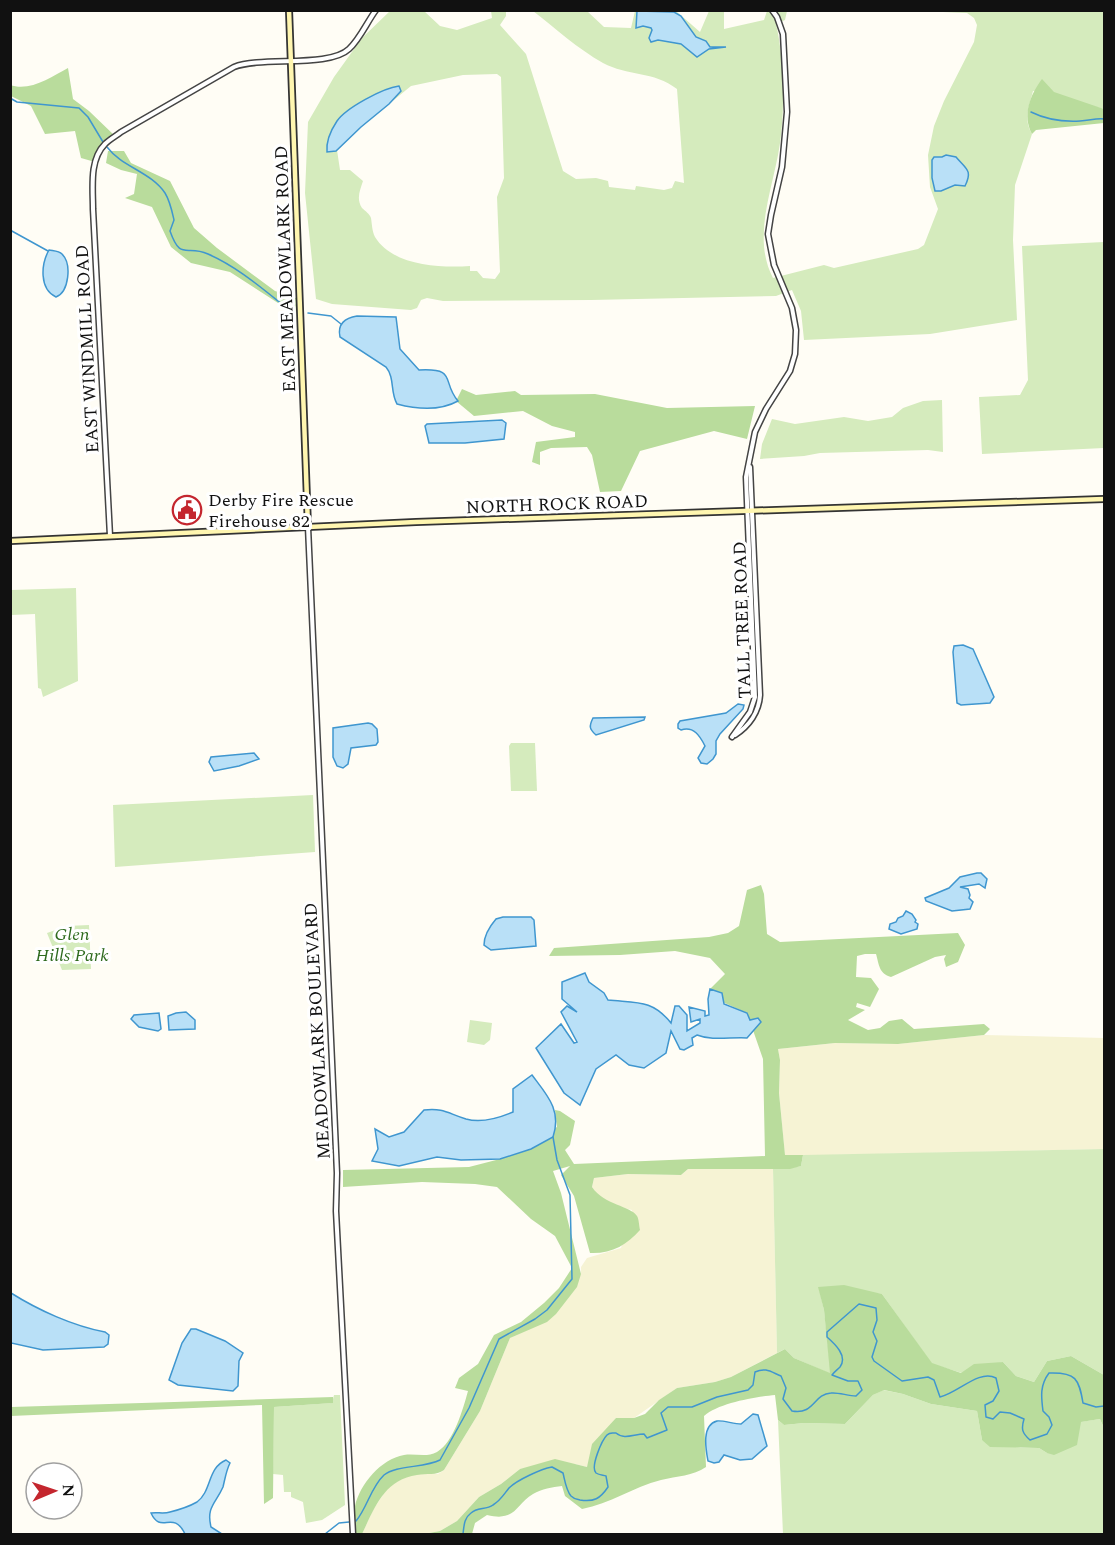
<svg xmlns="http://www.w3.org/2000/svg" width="1115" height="1545" font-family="Spectral,serif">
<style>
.farmland{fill:#f6f3d4}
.green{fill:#d5ebbd;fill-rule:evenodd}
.forest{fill:#b9dc9c}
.water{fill:#b9e0f7;stroke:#3f96cf;stroke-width:1.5}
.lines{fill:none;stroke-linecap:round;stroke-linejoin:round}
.stream{stroke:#3f96cf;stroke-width:1.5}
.tertiary-casing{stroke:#444;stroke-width:7}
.secondary-casing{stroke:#333;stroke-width:8}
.tertiary{stroke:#fff;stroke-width:4}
.secondary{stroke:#fff6b0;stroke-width:4.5}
.labels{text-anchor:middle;stroke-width:6;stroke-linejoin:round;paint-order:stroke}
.street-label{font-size:18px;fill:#111;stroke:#fff}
.poi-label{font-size:18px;fill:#111;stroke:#fff;text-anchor:start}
.park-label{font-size:18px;font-style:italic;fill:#2f6b1f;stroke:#fff}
</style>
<rect width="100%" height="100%" fill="#fffdf5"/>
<!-- farmland -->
<g class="farmland">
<path d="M984 1035 1104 1038V1149L785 1156 779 1093 780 1060 778 1049 835 1043 898 1044Z"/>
<path d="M688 1169H773L777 1353 731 1377 715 1382 677 1388 634 1418H616L587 1467 575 1464 520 1469 501 1484 479 1497 457 1521 440 1531 424 1534H362L373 1510 388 1487 407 1476 424 1473 438 1474 444 1470 480 1411 510 1338 525 1330 581 1274V1267L587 1258 621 1248 632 1210 619 1207 598 1196 592 1187 594 1178 628 1174 681 1175Z"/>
</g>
<!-- green -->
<g class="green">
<path d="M390 11H424L440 26 457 30 492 18 491 11H506V16L500 25 526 54 563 171 576 179 596 178 608 181 609 187 635 190 636 186 664 190 672 188 675 181 684 183 677 89C654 71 627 76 603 63 578 49 555 28 533 11H587L604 27 631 28 635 11H676L700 32 709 11H724V29L764 20 767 11H787L785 20 776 24C784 57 785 109 780 143 774 187 751 236 773 278L824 265 834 268 918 249 924 245 938 209 930 187 928 155 934 126 944 101 974 42 977 25 974 18 967 13 918 11 848 12 842 11H1104V109L1033 91C1029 107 1023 119 1032 134L1015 185 1013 240 1017 320 930 334 804 340 801 311 792 290 776 296 591 300 443 301 427 298 421 300 417 308 411 310 332 304 316 299 305 193 308 122 334 77 362 38ZM497 74 501 77 504 178 497 197 500 272 495 279 483 278 477 271H470V266C440 268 393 266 375 237 372 231 372 224 371 218 369 213 366 212 362 208 356 199 360 190 363 181L350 170H340L337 150 352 134 411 86 463 75Z"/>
<path d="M1104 242V448L982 454 979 397 1020 395 1028 380 1022 246Z"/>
<path d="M942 400 943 452 928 450 820 453 804 456 760 459 762 444 772 419 795 424 844 417 868 421 892 417 903 408 923 401Z"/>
<path d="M76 588 78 681 43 697 41 689 38 688 35 614 11 615V590Z"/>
<path d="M511 743H535L537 791H511L509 746Z"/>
<path d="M313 795 315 852 115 867 113 805Z"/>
<path d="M89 925 91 969 62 970 47 933 67 926Z"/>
<path d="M470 1020 492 1023 490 1040 484 1045 467 1042Z"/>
<path d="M1104 1149V1375L1071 1356 1047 1361 1034 1382 1016 1376 1003 1362 962 1373 932 1364 882 1294 819 1288 824 1310 831 1374 794 1358 785 1349 777 1353 773 1169 790 1168 801 1166 803 1155Z"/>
<path d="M883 1390 903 1394 931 1404 977 1411 982 1440 1021 1448H1039L1047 1453 1080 1422 1100 1419 1104 1428V1534H783L778 1420 784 1425 804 1423 845 1424 873 1395Z"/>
<path d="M334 1395H340L345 1505 322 1520 306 1523 303 1502 291 1497V1492H284L283 1475 273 1474 274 1407 332 1403Z"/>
</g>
<!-- forest -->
<g class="forest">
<path d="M68 68 73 99 89 111 115 136 107 142 95 162 81 158 75 131 45 134 31 106 11 96 10 85C30 92 51 77 68 68Z"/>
<path d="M1042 79 1054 92 1104 109V123L1036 130 1032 134C1022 115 1030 95 1042 79Z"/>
<path d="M108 151H124L131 163 170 181 194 228 217 248 275 291 296 298 295 314 230 272 191 263 171 247 152 207 125 198 134 194 137 174 121 170 106 163Z"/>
<path d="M462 389 476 395 515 391 521 395 595 394 667 408 755 406 747 439 714 431 640 451 621 491 600 492 592 455 587 447 551 448 540 452V465L532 462 536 442 575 437V432L552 426 523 411 474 416 456 401Z"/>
<path d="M761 885 764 894 767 934 780 942 958 933 965 945 958 962 946 967 944 959 946 955 935 957 891 977C879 974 879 964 876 954H865L857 956 856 977 871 978 879 989 870 1007 857 1003 856 1007 865 1010 848 1020 868 1030 880 1028 889 1021 902 1019 914 1029 984 1024 990 1029 984 1035 898 1044 835 1043 778 1049 780 1060 779 1093 785 1155H803L801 1166 790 1169H688L681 1175 628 1174 594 1178 592 1187C604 1205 631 1206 637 1216 639 1219 639 1226 640 1230 627 1245 611 1254 590 1253L574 1196 561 1175 570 1166 553 1171 561 1193 581 1274 577 1287 556 1314 547 1322 510 1338 480 1411 444 1470C436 1476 427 1473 417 1475 384 1480 375 1507 362 1534H355C355 1526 353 1515 355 1506 360 1484 381 1459 404 1455 415 1453 426 1458 437 1452 454 1442 463 1409 468 1391L455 1388 459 1378 478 1364 494 1335 521 1322 544 1303 559 1288 572 1268 555 1236 531 1219 497 1187 475 1184 422 1182 343 1187V1170L469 1167 500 1159 557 1127 555 1110 560 1111 575 1121 570 1145 565 1150 574 1164 765 1156 763 1059 747 1013 718 1000 710 989 725 974 710 958 675 951 620 955 549 956 554 948 709 937 728 933 739 926 747 890Z"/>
<path d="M844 1285 882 1294 932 1363 961 1373 974 1364 1003 1362 1016 1376 1034 1382 1047 1361 1071 1356 1104 1375V1428L1100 1419 1081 1422 1077 1445 1054 1455 1047 1453 1039 1448 990 1447 982 1440 977 1411 931 1404 903 1394 884 1390 873 1395 845 1424 804 1423 784 1425 778 1420 775 1395C755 1397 719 1403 704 1416L706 1467C693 1476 677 1476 661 1480 633 1487 610 1504 582 1509L565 1496 562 1486C552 1487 542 1489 533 1494 515 1505 516 1522 487 1515L475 1523 472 1534H424L440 1531 457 1521 479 1497 501 1484 520 1469 555 1459 587 1467 592 1444 616 1418H634L645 1414 659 1400 677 1388 715 1382 731 1377 785 1349 794 1358 830 1373 824 1310 818 1287Z"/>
<path d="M333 1397V1403L274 1407 273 1498 264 1504 262 1405 11 1416V1407Z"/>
</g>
<!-- water -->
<g class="water">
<path d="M637 11 674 12 681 16 696 37 706 41 710 47H726L709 49 697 57 681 44 658 40 651 42 649 38 652 30 651 28 643 26 636 28Z"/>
<path d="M399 86 401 91 389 104 361 127 336 151 327 152C326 142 331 130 337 121 346 108 383 88 399 86Z"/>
<path d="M946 155 956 157C966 169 973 170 965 186L955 185 941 191H935L932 178V160L934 157H942Z"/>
<path d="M49 250C54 251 59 251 62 254 72 264 69 292 56 297 39 289 41 264 49 250Z"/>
<path d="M357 316 396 317 400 349 419 370C458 368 441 381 458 401 440 411 416 409 397 404 390 392 395 378 386 367L340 337C337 324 345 318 357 316Z"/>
<path d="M502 420 506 423 504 439 465 443H429L425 426 427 424Z"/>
<path d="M963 645 973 649 994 697 990 703 961 705 957 703 953 652 954 646Z"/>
<path d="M738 704 744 705 743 709 720 734 716 741V754L713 759 707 764 701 763 698 758 705 746C700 736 694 726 681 730L678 728V724L680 721 726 713Z"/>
<path d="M645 717 644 720 596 735C589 729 589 726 593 718Z"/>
<path d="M368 723 372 724 377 729 378 742 376 745 351 748 348 764 343 768 337 766 333 757V728Z"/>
<path d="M254 753 259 759 239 766 214 771 209 762 211 757Z"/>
<path d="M977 873H981L987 879 985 888 979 884 960 887 968 889 970 895 969 898 973 902 970 909 952 911 926 901 925 898 949 888 960 877Z"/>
<path d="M906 911 912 914 916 920 915 922 918 924 917 929 901 934 889 929 890 924 896 922 898 918 903 916Z"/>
<path d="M503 917H531L534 920 536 946 491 950 484 945C484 935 490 926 496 919Z"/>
<path d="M585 973 589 982 604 993 608 1000C636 1003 652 999 671 1023L675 1006H679L687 1015V1031L700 1023V1019L691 1022 689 1007 705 1011V1016L709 1015 708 999 710 989 722 993 724 1004 747 1013 750 1020 758 1018 761 1022 747 1038C730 1037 712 1041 697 1035L692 1038 693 1045 684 1050 680 1049 671 1031 666 1053 644 1068 629 1065 616 1055 596 1069 580 1105 564 1093 536 1048 561 1024 574 1043 577 1042 561 1012 567 1006 577 1012 562 999V982Z"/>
<path d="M186 1012 195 1020V1029L169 1030 168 1016 176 1013Z"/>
<path d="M159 1013 161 1029 158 1031 139 1027 131 1019 134 1015Z"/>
<path d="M532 1075C547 1095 562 1110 553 1137L531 1149 500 1159 461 1160 437 1157 399 1166 372 1161 378 1149 375 1129 389 1137 404 1132 424 1110C444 1108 447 1113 466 1119 480 1123 499 1118 513 1112V1089Z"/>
<path d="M11 1293C38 1310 73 1326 105 1332L109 1335 108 1344 104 1347 43 1350 11 1343Z"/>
<path d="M191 1329H196L225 1341 243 1353 239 1361 238 1386 233 1391 178 1385 169 1380 182 1343Z"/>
<path d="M753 1414 758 1415 767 1446 752 1459 740 1460 724 1455 719 1462 714 1463 708 1461C706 1450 701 1425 717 1421 722 1420 734 1424 741 1424Z"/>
<path d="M226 1460 230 1463C226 1471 225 1479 223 1487 216 1503 206 1507 211 1527L222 1534H185C173 1509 161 1535 151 1513 157 1512 164 1514 170 1512 178 1510 190 1506 197 1502 212 1491 207 1468 226 1460Z"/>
</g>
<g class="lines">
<!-- stream -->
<g class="stream">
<path d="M10 98 17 102 79 108 88 117 103 142"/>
<path d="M1031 112C1047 120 1062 122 1080 121 1089 121 1095 118 1104 119"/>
<path d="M107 147C122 167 151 172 165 193 170 201 172 211 174 220L170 231C181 262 186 244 208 254 240 268 266 292 292 312"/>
<path d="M10 230 48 251"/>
<path d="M308 313 331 316 341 324"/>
<path d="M356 1521C367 1508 371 1487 384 1475 396 1465 425 1468 440 1460L469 1408 499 1339 535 1319 547 1310 572 1279 570 1195 557 1160 553 1137"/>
<path d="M325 1534 339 1523 349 1522"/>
<path d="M463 1534C464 1526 464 1518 471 1513 477 1507 486 1510 493 1505 501 1500 504 1494 509 1488 517 1480 541 1469 552 1467L563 1473C565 1481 566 1490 571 1496 574 1499 576 1499 580 1500 594 1502 600 1499 608 1487L606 1476C602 1475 599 1475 596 1473 590 1467 602 1440 607 1435 610 1432 611 1433 616 1433 624 1440 634 1434 644 1434L647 1438 667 1430 661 1413 668 1407H692L717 1397 748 1390 753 1385 755 1372C766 1367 771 1372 781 1376L786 1388 783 1399 792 1411C815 1415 813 1394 831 1393 838 1392 848 1396 856 1396L862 1390 858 1381H848L832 1375C834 1372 837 1370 840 1367 848 1356 835 1344 827 1337V1332L859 1304 876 1308 877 1320 873 1332 877 1341 872 1357 874 1361 902 1381 928 1377 934 1380 940 1397C958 1393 979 1369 996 1378L999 1391 993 1401 985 1405 986 1417 993 1419 1000 1412 1010 1413 1024 1419C1021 1429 1022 1433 1030 1440L1047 1434 1052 1425 1049 1417 1043 1411C1041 1396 1040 1385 1049 1373 1076 1372 1079 1379 1083 1403L1096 1407 1104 1406"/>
</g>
<!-- tertiary casing -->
<g class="tertiary-casing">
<g id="tertiary">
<path d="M308 527 337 1173 336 1211 353 1534"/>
<path d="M110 536 93 209C93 188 89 160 105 144 110 139 116 136 121 132L234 67C262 56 329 68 349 49 360 39 367 22 376 10"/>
<path d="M735 735C749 726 759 712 760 695L750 467"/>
<path d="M732 737 750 712 755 697 746 477 755 432 766 409 790 371 795 354 796 330 792 308 774 265 768 234 771 215 782 167 787 112 783 34 777 17 772 10"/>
</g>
</g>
<!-- secondary casing -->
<g class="secondary-casing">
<g id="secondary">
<path d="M289 10 308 527"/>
<path d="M10 541 416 522 1104 499"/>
</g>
</g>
<!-- tertiary -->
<use href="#tertiary" class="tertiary"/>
<!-- secondary -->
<use href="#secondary" class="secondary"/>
</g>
<!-- icons -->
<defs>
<g id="civic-ring" transform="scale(1.5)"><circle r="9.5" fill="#fff" stroke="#c4262e" stroke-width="1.5"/><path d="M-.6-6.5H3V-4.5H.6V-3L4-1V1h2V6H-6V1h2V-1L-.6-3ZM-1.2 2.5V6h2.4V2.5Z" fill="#c4262e"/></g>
</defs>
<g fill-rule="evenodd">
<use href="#civic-ring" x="187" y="510"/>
</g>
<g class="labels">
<!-- street labels -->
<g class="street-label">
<text transform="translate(285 269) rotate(-92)" y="6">EAST MEADOWLARK ROAD</text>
<text transform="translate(87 349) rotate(-93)" y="6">EAST WINDMILL ROAD</text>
<text transform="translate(557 504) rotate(-2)" y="6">NORTH ROCK ROAD</text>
<text transform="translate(742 620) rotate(-92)" y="6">TALL TREE ROAD</text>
<text transform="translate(317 1031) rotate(-93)" y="6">MEADOWLARK BOULEVARD</text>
</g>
<!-- poi labels -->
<g class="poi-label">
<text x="208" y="506">Derby Fire Rescue<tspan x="208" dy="21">Firehouse 82</tspan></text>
</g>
<!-- park labels -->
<g class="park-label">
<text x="72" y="940">Glen<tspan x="72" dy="21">Hills Park</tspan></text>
</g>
</g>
<!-- border -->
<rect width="1115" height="1545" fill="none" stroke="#111111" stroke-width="24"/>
<!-- north arrow -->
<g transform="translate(54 1491) rotate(88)"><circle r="28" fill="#ffffff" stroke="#a0a0a0" stroke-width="1.5"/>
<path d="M0-4.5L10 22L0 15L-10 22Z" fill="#c4262e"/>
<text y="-9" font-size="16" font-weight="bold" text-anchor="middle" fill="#111111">N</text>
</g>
</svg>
